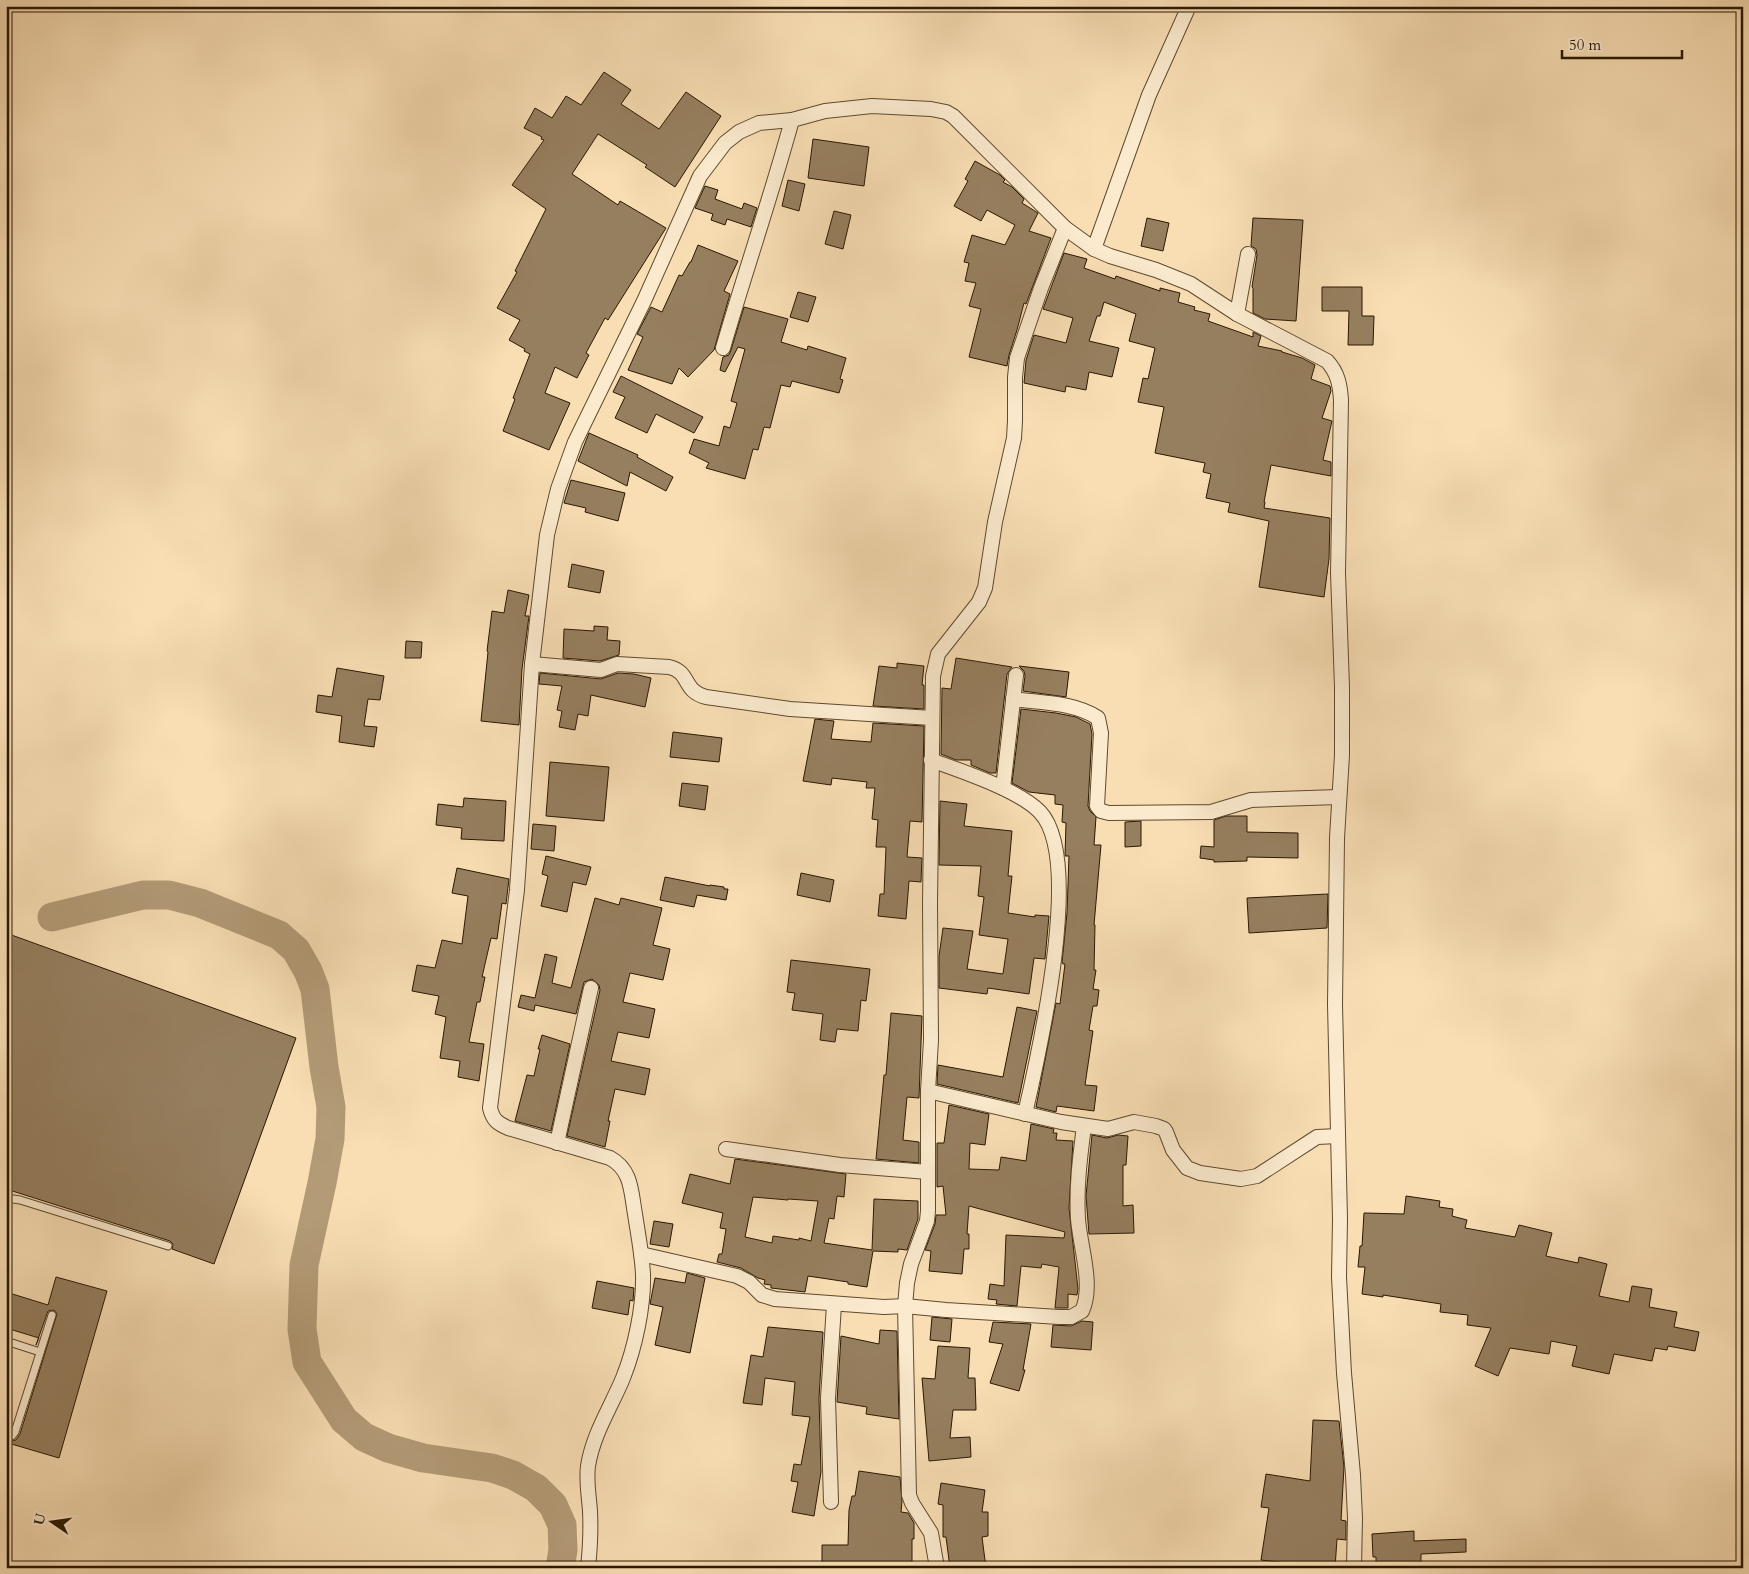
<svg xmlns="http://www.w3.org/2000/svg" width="1749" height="1574" font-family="Cardo,serif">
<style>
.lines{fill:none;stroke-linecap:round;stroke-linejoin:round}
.river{stroke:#b39b77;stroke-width:29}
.building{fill:#967f5f;stroke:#2a1802;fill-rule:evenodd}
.service-casing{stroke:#5e4a2e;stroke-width:9}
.minor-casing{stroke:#5e4a2e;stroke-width:16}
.service{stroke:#fbeace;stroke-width:7}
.minor{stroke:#fbeace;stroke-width:14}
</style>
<rect width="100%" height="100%" fill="#f9deb4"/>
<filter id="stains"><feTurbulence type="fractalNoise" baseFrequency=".004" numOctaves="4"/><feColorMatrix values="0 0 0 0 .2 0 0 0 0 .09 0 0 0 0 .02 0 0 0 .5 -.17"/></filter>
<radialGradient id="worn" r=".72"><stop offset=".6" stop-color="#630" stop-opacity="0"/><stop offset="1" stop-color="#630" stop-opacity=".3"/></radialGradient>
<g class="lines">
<!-- river -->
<path class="river" d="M52 917 143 895H169L200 903 279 935 296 950 308 971 315 989 324 1067 331 1107 330 1139 322 1183 304 1265 302 1329 307 1362 344 1420 364 1437 388 1448 423 1458 492 1468 513 1475 536 1488 553 1505 562 1525 563 1550 560 1568"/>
</g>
<!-- building -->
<g class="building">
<path d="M604 72 631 90 621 104 659 129 686 92 721 116 675 187 645 167 647 165 598 134 572 174 618 205 620 201 666 228 608 320 605 318 586 353 589 355 577 378 555 367 545 393 570 403 549 450 503 431 515 399 513 398 530 354 524 351 525 349 509 340 520 320 497 308 517 272 515 271 546 209 512 185 544 140 541 139 542 137 524 128 535 108 552 118 566 96 581 105Z"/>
<path d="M813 139 869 147 864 186 808 178Z"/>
<path d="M975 161 1000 175 1005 180 1003 182 1012 187 1024 199 1022 203 1038 213 1029 231 1051 238 1026 304 1024 303 1017 330 1009 355 1007 366 969 357 981 309 969 306 976 283 965 281 969 263 964 262 972 235 1005 245 1015 225 987 210 981 221 954 206 968 181 965 179Z"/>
<path d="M788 180 805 184 799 211 782 206Z"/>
<path d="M705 186 718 190 715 199 742 209 744 203 757 208 751 227 727 219 725 225 711 220 713 214 695 208Z"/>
<path d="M834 211 851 215 843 249 825 244Z"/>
<path d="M1147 218 1169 223 1163 251 1141 246Z"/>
<path d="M1253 218 1303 220 1296 321 1265 319 1253 313V288L1252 287 1257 255 1256 249 1251 246Z"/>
<path d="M698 245 738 261 724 291 730 294 714 350 688 377 679 368 672 384 628 370 643 337 637 334 651 307 662 312 679 275 682 276 690 262H691Z"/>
<path d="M1064 253 1087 259 1084 268 1115 279 1116 276 1160 291V288L1180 293 1178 302 1195 307 1194 310 1210 314 1208 321 1253 337V332L1261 336 1258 346 1282 351V352L1302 358 1315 365 1311 379 1330 386 1331 391 1322 418 1332 421 1323 460 1331 462V476L1271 465 1264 502H1265L1264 508 1330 518 1329 559 1324 597 1259 587 1269 521 1228 512 1230 503 1206 498 1211 474 1203 472 1205 463 1155 453 1164 407 1138 402 1143 378 1148 379 1155 348 1129 341 1136 314 1104 302 1100 316H1097L1089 341 1119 348 1112 377 1089 372 1086 390 1066 386 1065 392 1024 383 1026 360 1034 335 1066 343 1073 318 1043 309Z"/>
<path d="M1322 287H1362V316H1374L1373 345H1348L1349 311H1322Z"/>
<path d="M798 292 816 297 808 322 790 317Z"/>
<path d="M744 307 788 319 781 342 807 350 808 346 846 358 840 379 843 380 839 393 792 381 790 387 781 385 770 428 764 427 758 450 753 449 745 479 706 468 709 463 689 453 694 439 719 446 724 426 730 428 737 403 731 401 745 349 738 347 725 372 720 370 723 357 729 355 731 350Z"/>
<path d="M621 376 703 417 694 433 656 414 647 433 615 418 625 397 613 392Z"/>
<path d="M589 433 638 455 637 457 673 477 666 491 630 472 627 486 578 461Z"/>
<path d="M571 480 625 493 618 521 585 512 586 508 564 503Z"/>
<path d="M572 564 604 571 600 593 568 587Z"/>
<path d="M508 590 529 595 525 616H529L522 669 519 725 481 721 488 652 487 651 492 611 504 613Z"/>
<path d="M594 626 608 627 607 640 620 641 619 655 600 661 563 658 564 629 594 631Z"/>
<path d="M406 641 422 642 421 658H405Z"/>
<path d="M956 658 1012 667 1007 674 996 773H990L971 765V760H956L941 754 942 688 951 689Z"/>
<path d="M897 663 924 666 922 685H924V709L873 706 879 666 897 668Z"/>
<path d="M1019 666 1069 672 1066 697 1023 691 1025 676 1024 671Z"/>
<path d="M337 668 384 676 380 700 368 699 364 726 377 727 374 747 339 742 342 716 316 712 318 695 332 697Z"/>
<path d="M540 673 601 679 618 673 634 674 651 678 645 707 591 695 588 716 578 714 575 730 559 727 562 711 557 710 562 686 539 684Z"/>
<path d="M1021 709 1056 713 1076 717 1090 724 1092 734 1088 806 1090 811 1096 817 1094 845H1101L1094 925H1095L1094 970H1096L1093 989 1099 990 1097 1006H1093L1089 1030 1093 1031 1085 1085 1097 1086 1094 1111 1057 1106 1056 1112 1036 1107 1056 1003 1060 1004 1065 964H1063L1062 962 1067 913 1069 856H1065L1066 823 1062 822 1063 805 1055 804V795L1029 792 1012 783Z"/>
<path d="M815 719 834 721 831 739 871 742 873 723 924 726 922 822 910 821 907 857 922 858 921 882 909 881 906 919 878 916 880 894H884L886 847H876L878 820 872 819 875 788H866L867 782 832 778 831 785 803 781Z"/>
<path d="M673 732 722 738 719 762 670 757Z"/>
<path d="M550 762 609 767 604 821 546 816Z"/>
<path d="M682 783 708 786 705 810 679 806Z"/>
<path d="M464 798 506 801 504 841 461 839 462 828 436 825 438 804 463 807Z"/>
<path d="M940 801 967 804 964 826 1012 831 1008 876H1012L1008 913 1035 917V915L1049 916 1045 959 1034 958 1029 994 988 988 987 994 939 988V956L943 928 973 931 967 969 1003 974 1008 939 979 935 984 897 978 896 981 866 939 865Z"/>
<path d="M1226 816H1247V832L1298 833V858L1247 857V861L1214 862V860L1200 858 1201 846 1214 847V820Z"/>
<path d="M1141 821V846L1125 847V822Z"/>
<path d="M533 824 556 826 554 851 531 849Z"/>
<path d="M546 856 591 867 586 885 573 882 567 912 541 906 548 876 542 874Z"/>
<path d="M457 868 509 879 506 904 502 903 497 939 491 938 482 977H485L480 1002H477L469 1042 484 1044 479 1081 458 1077 460 1061 440 1058 446 1017 435 1014 439 996 412 991 417 965 435 968 442 940 462 944 468 896 452 893Z"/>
<path d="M801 873 834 880 830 902 797 895Z"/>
<path d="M665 877 710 886V885L724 887V889H728L726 900 697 895 694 907 660 900Z"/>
<path d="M1328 894 1327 928 1249 933 1247 898Z"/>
<path d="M595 898 619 905 621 898 662 908 653 945 670 949 663 980 630 973 623 1002 655 1009 649 1038 618 1032 611 1061 650 1069 645 1095 615 1089 608 1121H610L605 1147 567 1136 600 990 599 985 592 979 584 982 576 1014 535 1005 534 1011 518 1007 521 995 535 998 545 954 557 957 552 983 571 988Z"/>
<path d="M6 933 296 1038 214 1264 172 1249 173 1244 170 1241 6 1189Z"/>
<path d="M791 960 870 969 866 1001 861 1000 858 1031 837 1029 835 1042 820 1040 823 1014 792 1010 795 993 787 992Z"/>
<path d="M1017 1007 1037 1011 1018 1103 937 1084 938 1065 1003 1077Z"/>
<path d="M891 1013 922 1016 919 1098 907 1097 903 1140 919 1142V1163L876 1159 884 1075H886Z"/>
<path d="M542 1035 570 1044 551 1131 515 1121 527 1075 534 1076 540 1049H538Z"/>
<path d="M949 1105 989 1114 985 1145 970 1143 969 1169 999 1170 1001 1157 1026 1161 1031 1124 1054 1129 1053 1133H1057L1056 1140 1073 1141 1069 1208 1078 1289 1077 1295 1068 1294V1308H1055L1059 1267 1042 1264 1041 1268 1021 1266 1017 1306 996 1304 997 1300 988 1299 990 1284 1004 1286 1006 1235 1064 1238 1065 1232 969 1206 967 1234H969V1249H964L962 1274 929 1271 931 1251 925 1250 935 1224 936 1215H946L943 1186 937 1187V1143H944Z"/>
<path d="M1092 1135 1107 1138 1118 1135 1128 1136 1126 1165H1123V1206L1133 1205 1134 1233 1089 1234 1086 1196Z"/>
<path d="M735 1159 846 1174 844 1197 837 1196 834 1219 829 1218 824 1243 872 1250 874 1199 918 1201V1219L907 1250 898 1249V1252L873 1251 867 1287 848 1284V1282L808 1276 805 1292 771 1288V1285L764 1284 765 1280 758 1278 741 1268 717 1262 719 1254H722L726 1229 720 1228 723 1213 682 1203 690 1174 730 1184ZM753 1197 788 1200V1199L818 1201 811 1241 799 1238V1240L773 1236 772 1243 745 1237Z"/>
<path d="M1406 1196 1440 1201 1439 1207 1453 1209 1452 1216 1467 1220 1465 1228 1515 1237 1519 1225 1552 1233 1546 1256 1578 1263 1579 1257 1607 1264 1599 1296 1629 1302 1632 1286 1652 1289 1649 1307 1677 1312 1674 1327 1699 1332 1695 1351 1668 1346 1667 1350 1655 1348 1652 1361 1614 1354 1609 1374 1572 1366 1577 1346 1551 1341 1549 1354 1510 1348 1498 1376 1475 1366 1491 1328 1467 1325 1468 1315 1440 1312 1441 1304 1383 1295V1297L1362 1294 1365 1267H1358L1360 1246H1362L1364 1213 1404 1214Z"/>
<path d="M654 1221 673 1224 669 1247 650 1244Z"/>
<path d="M687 1273 705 1278 690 1353 655 1345 663 1307 650 1304 655 1278 685 1283Z"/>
<path d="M56 1277 107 1291 59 1458 8 1443 9 1441 16 1440 20 1434 57 1314 54 1310 48 1311 36 1345 39 1338 6 1328V1292L48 1305Z"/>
<path d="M597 1281 634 1288 633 1301 630 1300 628 1315 592 1308Z"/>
<path d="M932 1317 952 1319 950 1342 930 1340Z"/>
<path d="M1082 1321 1093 1322 1091 1350 1051 1347 1053 1325 1071 1326Z"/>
<path d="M993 1322 1031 1324 1023 1370H1025L1019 1391 990 1383 1003 1344 989 1342Z"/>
<path d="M768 1327 823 1332 819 1398 821 1472 814 1516 792 1512 798 1482 791 1481 794 1464 801 1465 810 1417 792 1415 795 1382 765 1378 762 1405 743 1403 751 1355 763 1357Z"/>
<path d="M880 1330 897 1331 899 1419 866 1414 867 1407 837 1402 841 1336 879 1344Z"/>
<path d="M938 1346 970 1348 968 1378H975L976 1410H953L950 1438 970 1437 971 1457 929 1461 922 1378 935 1379Z"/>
<path d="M1313 1420 1339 1421 1344 1467 1341 1520 1346 1521V1540L1337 1539 1335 1568H1303V1565L1261 1560 1269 1508 1261 1507 1266 1474 1310 1481Z"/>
<path d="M859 1471 900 1477 902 1501 901 1512 908 1513 914 1523V1539H912V1565L878 1566V1568L822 1567V1545H848L849 1510 852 1496H855Z"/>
<path d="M941 1483 985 1490 982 1512H988V1536L982 1537 986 1568H950L946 1537H943V1505L938 1504Z"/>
<path d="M1414 1531V1541L1466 1539V1552L1421 1554V1568H1376V1557H1373L1372 1534Z"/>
</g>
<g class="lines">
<!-- service casing -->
<g class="service-casing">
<g id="service">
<path d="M6 1198 20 1200 168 1246"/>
<path d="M6 1341 40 1352"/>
<path d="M6 1435 12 1436 15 1432 52 1315"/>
</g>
</g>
<!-- minor casing -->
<g class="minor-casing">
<g id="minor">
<path d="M1094 249 1149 95 1189 6"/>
<path d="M1237 314 1248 254"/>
<path d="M723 348C745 272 771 197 792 120"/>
<path d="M532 664 601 670 617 664 669 667C691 672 682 691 706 697L790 709 932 718"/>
<path d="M1013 699C1041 703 1074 702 1098 718L1101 733 1097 806 1101 811 1109 813 1211 812 1251 800 1339 797"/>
<path d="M931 760C961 771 1019 790 1040 812 1084 859 1039 1053 1025 1114"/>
<path d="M1003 788 1016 675"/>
<path d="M928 1091 1061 1122 1108 1129 1134 1122 1156 1126 1164 1129 1166 1132 1173 1150 1187 1168 1200 1173 1241 1179 1257 1176 1317 1137 1338 1136"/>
<path d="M557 1143 591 988"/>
<path d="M726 1149 840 1165 928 1172"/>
<path d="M641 1254 737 1276 749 1282 762 1295 775 1299 884 1307 905 1306 946 1310 1059 1317H1071L1082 1311C1094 1286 1080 1246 1078 1219 1076 1188 1080 1157 1084 1126"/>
<path d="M831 1502 828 1398 834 1305"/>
<path d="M588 1568C590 1549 591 1530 590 1511 589 1496 586 1481 588 1466 593 1434 611 1407 623 1378 635 1348 644 1306 643 1274 642 1254 638 1234 635 1214 631 1192 632 1170 610 1158L508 1128C497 1123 493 1120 490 1108L517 890 532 664 547 535 558 489 575 442 644 301 700 176 725 143 739 132 759 123 792 120 825 111 872 106 931 109 946 112 953 116 1065 228 1094 249 1110 256 1156 270 1191 284 1237 314 1327 361C1338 373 1340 385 1341 400L1338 573 1342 687V755L1337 838 1335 1004 1340 1219 1339 1277 1344 1373 1353 1475 1355 1518 1354 1568"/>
<path d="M937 1568 931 1533 912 1503 909 1495 905 1306 907 1283 911 1264 927 1221 928 1211V1091L931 1040 930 904 933 676 938 654 979 602 985 588 995 522 1014 438 1015 421V377L1017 358 1041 288 1065 228"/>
</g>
</g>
<!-- service -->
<use href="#service" class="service"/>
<!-- minor -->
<use href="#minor" class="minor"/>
</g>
<!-- margin -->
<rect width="1749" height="1574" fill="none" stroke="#f9deb4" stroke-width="25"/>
<rect x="8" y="8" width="1734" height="1559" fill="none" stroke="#2a1802" stroke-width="2.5"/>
<rect x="12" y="12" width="1724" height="1549" fill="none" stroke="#2a1802"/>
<!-- north arrow -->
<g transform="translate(52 1522) rotate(283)" stroke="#fbeace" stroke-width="4" paint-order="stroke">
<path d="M0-4L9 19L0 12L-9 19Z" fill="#2a1802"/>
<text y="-8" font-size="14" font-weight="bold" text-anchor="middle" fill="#2a1802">U</text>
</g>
<!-- scale -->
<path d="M1562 50v8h120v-8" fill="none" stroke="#2a1802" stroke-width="2.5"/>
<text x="1569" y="50" font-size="15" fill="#2a1802" stroke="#fbeace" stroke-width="4" paint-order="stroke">50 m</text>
<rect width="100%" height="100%" filter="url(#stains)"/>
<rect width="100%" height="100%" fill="url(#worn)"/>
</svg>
